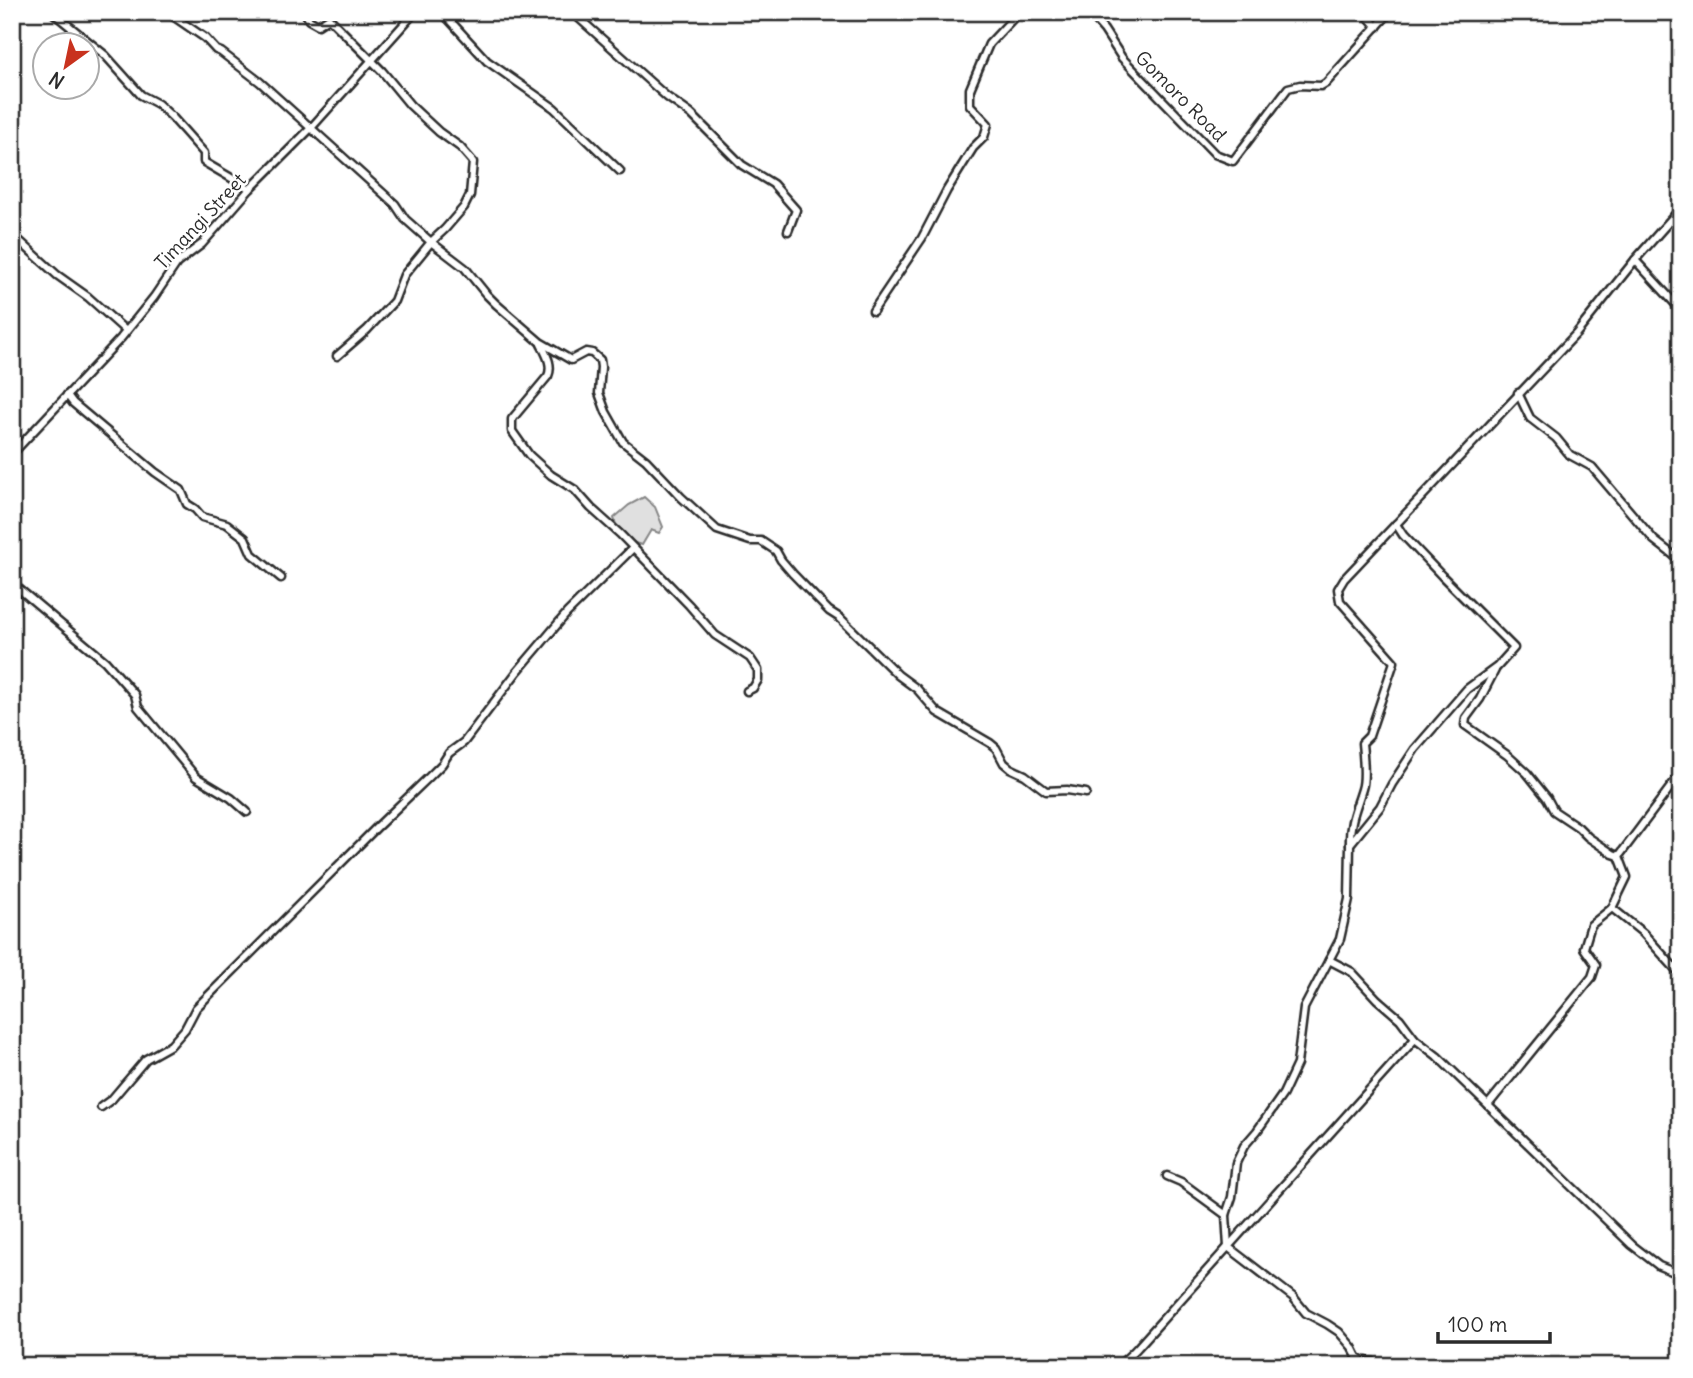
<svg xmlns="http://www.w3.org/2000/svg" width="1693" height="1378" font-family="Delius,sans-serif">
<style>
.green{fill:#e0e0e0;stroke:#868686;stroke-width:2}
.lines{fill:none;stroke-linecap:round;stroke-linejoin:round}
.minor-casing{stroke:#2b2b2b;stroke-width:11}
.minor{stroke:#fff;stroke-width:6}
.labels{text-anchor:middle;stroke-width:5;stroke-linejoin:round;paint-order:stroke}
.street-label{font-size:19px;fill:#2b2b2b;stroke:#fff}
</style>
<rect width="100%" height="100%" fill="#fff"/>
<filter id="ink" filterUnits="userSpaceOnUse"><feTurbulence type="fractalNoise" baseFrequency=".0143" numOctaves="2"/><feDisplacementMap in="SourceGraphic" scale="14" xChannelSelector="R" yChannelSelector="G"/><feConvolveMatrix kernelMatrix="1 2 1 2 8 2 1 2 1" color-interpolation-filters="sRGB"/></filter>
<g filter="url(#ink)">
<!-- green -->
<path class="green" d="M644 497 655 507 663 527 659 533 651 530 642 545C629 542 617 532 614 518L629 505Z"/>
<g class="lines">
<!-- minor casing -->
<g class="minor-casing">
<g id="minor">
<path d="M52 12 105 55 141 95 158 104 172 117 204 153V162L250 189"/>
<path d="M167 12 205 38 216 50 221 52 260 82 395 204 405 219 431 242 465 268 486 294 496 304 540 342 571 360 586 352 592 353 600 360 601 367 599 393 606 412 623 442 646 460 681 497 717 530 750 541H761L776 551 781 560 793 574 829 611 840 618 898 675 917 689 937 712 990 743 996 748 1004 763 1010 768 1025 775 1046 791 1067 790 1086 793"/>
<path d="M305 12 309 20 318 25 329 18 382 71 410 105 439 132 460 147 473 162 470 195 464 207 445 229 431 242 404 275 394 301 367 330 337 356"/>
<path d="M442 12 487 61 554 108 620 171"/>
<path d="M572 12 667 97 691 114 742 165 773 184 796 210 788 231"/>
<path d="M1088 12 1104 30 1122 58 1215 154 1233 161 1288 88 1300 85 1321 86 1326 83 1390 12"/>
<path d="M1364 12 1377 27"/>
<path d="M12 234 57 275 88 297 126 331"/>
<path d="M1635 260 1681 310"/>
<path d="M873 311 922 238 947 190 973 148 984 137 988 124 970 105V89L989 44 1019 12"/>
<path d="M541 344C546 354 553 365 548 376L512 419V431L529 455 551 475 575 490 591 508 620 534 689 605 715 635 750 658 758 670V680L753 688 747 691"/>
<path d="M1518 393 1530 418 1556 438 1570 455 1592 467 1654 540 1681 561"/>
<path d="M67 395 73 403 155 472 181 490 187 504 195 509 202 517 227 524 245 538 252 554 281 578"/>
<path d="M12 454 121 338 154 297 177 263 202 244 250 189 311 128 415 12"/>
<path d="M12 583 105 661 135 695 138 707 196 777 231 798 247 812"/>
<path d="M1495 670 1480 699 1466 718 1465 725 1507 755 1527 773 1547 798 1554 811 1578 827 1588 837 1613 854 1619 856"/>
<path d="M1350 844C1349 822 1356 809 1362 789 1366 778 1363 755 1362 743L1369 736 1394 662 1340 601 1338 589 1344 579 1576 334 1635 260 1681 208"/>
<path d="M1612 908 1643 933 1681 975"/>
<path d="M1329 960 1352 972 1377 999 1400 1019 1415 1039 1437 1056 1632 1245 1659 1266 1674 1272"/>
<path d="M1488 1105 1592 977 1596 965 1584 948 1591 925 1612 908 1627 877 1619 856 1681 773"/>
<path d="M101 1107 112 1099 146 1059 171 1045 185 1029 196 1008 377 827 429 777 442 764 449 753 464 742 517 672 567 613 633 548"/>
<path d="M1167 1176 1181 1182 1226 1215"/>
<path d="M1228 1247 1226 1215 1232 1197 1236 1163 1244 1146 1257 1131 1283 1094 1297 1064 1304 1008 1340 939 1349 899 1350 844 1380 807 1392 784 1415 749 1467 689 1497 667 1514 648 1442 576 1403 535 1396 524"/>
<path d="M1228 1247 1293 1297 1306 1313 1327 1324 1339 1332 1352 1347 1357 1357 1363 1361 1373 1362 1379 1366"/>
<path d="M1119 1366C1125 1359 1132 1354 1138 1347 1231 1245 1323 1142 1415 1039"/>
</g>
</g>
<!-- minor -->
<use href="#minor" class="minor"/>
</g>
</g>
<g class="labels">
<!-- street labels -->
<g class="street-label">
<text transform="translate(1181 96) rotate(45)" y="7">Gomoro Road</text>
<text transform="translate(200 221) rotate(-47)" y="7">Timangi Street</text>
</g>
</g>
<!-- margin -->
<rect width="1693" height="1378" fill="none" stroke="#fff" stroke-width="42"/>
<rect x="21" y="21" width="1651" height="1336" fill="none" stroke="#2b2b2b" stroke-width="2.5" filter="url(#ink)"/>
<!-- north arrow -->
<g transform="translate(66 66) rotate(213)"><circle r="33" fill="#ffffff" stroke="#aaaaaa" stroke-width="2"/>
<path d="M0-5L12 26L0 18L-12 26Z" fill="#c8321e"/>
<text y="-10" font-size="19" font-weight="bold" text-anchor="middle" fill="#2b2b2b">N</text>
</g>
<!-- scale -->
<path d="M1438 1332v10h112v-10" fill="none" stroke="#2b2b2b" stroke-width="3.5"/>
<text x="1448" y="1332" font-size="21" fill="#2b2b2b" stroke="#ffffff" stroke-width="5" paint-order="stroke">100 m</text>
</svg>
